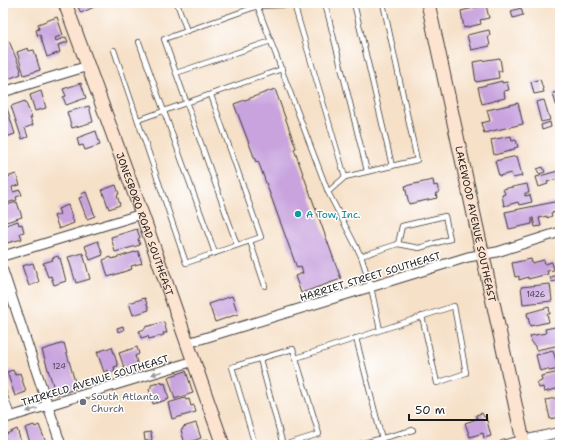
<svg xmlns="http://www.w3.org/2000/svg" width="563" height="448" font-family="'Shantell Sans',sans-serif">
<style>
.building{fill:#c8a3de}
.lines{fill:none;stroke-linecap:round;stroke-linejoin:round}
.lane-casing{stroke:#3d3936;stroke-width:6}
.street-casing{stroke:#3d3936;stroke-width:11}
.secondary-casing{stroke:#3d3936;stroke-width:15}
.lane{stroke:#fff;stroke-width:4.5}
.street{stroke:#fff;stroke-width:9}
.secondary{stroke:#fde4d1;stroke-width:13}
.oneway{fill:#999}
.culture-dot{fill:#0f9aa8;stroke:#fff;stroke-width:1.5}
.worship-dot{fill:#6b7280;stroke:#fff;stroke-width:1.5}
.labels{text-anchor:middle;stroke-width:3;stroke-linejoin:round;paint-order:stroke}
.number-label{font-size:8px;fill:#473e4c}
.culture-label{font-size:10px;fill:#0d838f;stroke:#fff;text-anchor:start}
.street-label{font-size:10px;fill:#1c1c1c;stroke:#fff}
.worship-label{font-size:10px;fill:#5b616d;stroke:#fff;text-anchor:start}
</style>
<rect width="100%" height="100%" fill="#fff"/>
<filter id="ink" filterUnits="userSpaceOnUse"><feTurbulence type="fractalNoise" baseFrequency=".025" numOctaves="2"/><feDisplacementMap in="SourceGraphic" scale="8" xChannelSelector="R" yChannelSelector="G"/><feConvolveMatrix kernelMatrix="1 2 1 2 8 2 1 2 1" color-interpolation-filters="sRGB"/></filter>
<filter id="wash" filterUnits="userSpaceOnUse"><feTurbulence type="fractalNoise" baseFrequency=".012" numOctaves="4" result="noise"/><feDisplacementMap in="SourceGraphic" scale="16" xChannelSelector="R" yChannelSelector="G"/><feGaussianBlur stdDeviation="0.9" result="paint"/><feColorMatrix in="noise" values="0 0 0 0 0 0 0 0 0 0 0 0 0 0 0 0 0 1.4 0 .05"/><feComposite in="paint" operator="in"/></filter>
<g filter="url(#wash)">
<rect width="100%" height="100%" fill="#f6e0c7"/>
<g id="blocks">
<!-- building -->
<g class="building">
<path d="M76 3H92L94 7 81 13Z"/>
<path d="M486 5 489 18 480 20 481 24 464 28 461 11Z"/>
<path d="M521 8 523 15 513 18 511 11Z"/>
<path d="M57 17 63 35 55 38 56 41 66 37 68 42 58 45 60 52 47 57 40 35 38 36 36 30 39 29 38 24Z"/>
<path d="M489 30 490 35 488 36 490 46 471 50 467 35Z"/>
<path d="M9 41 21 70 20 71 21 74 8 79 3 67V43Z"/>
<path d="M28 48 29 51 34 50 40 70 24 75 17 52Z"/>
<path d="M500 58 502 71H498L499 78 476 82 473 62Z"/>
<path d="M540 79 544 92 534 94 531 82Z"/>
<path d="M502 81V83L507 82 509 90 504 91 505 98 482 104 478 87Z"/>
<path d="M81 83 86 98 66 105 63 97 66 96 63 89Z"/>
<path d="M275 89 296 148 294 149 341 279 301 293 295 276 303 273 301 267 297 268 258 161 256 162 234 104Z"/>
<path d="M41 91 46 108 35 111 30 95Z"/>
<path d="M560 91V116H559L553 93Z"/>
<path d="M544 100 550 120 541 122 536 102Z"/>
<path d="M25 101 32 118H30L33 125 25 128 28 137 22 139 11 106Z"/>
<path d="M518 103 523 124 484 133 481 123 490 121 487 110Z"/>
<path d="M6 105 15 134 3 138V106Z"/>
<path d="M89 106 93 122 72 128 67 112Z"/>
<path d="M550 122 551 127 542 130 541 125Z"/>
<path d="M96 131 100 145 85 150 83 145 79 146 77 138Z"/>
<path d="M511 136 512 141 516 140 518 147 514 148V150L494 155 491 140Z"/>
<path d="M517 156 522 176 513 178 511 173 499 176 495 161Z"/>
<path d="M543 167 545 172 539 174 537 169Z"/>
<path d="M558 171 560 178 547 182 548 184 539 187 536 177Z"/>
<path d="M16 174 20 185 12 187 13 192 20 190 22 195 16 197 17 200 3 204V182L8 181 7 177Z"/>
<path d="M433 180 434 186 437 185 439 193H436L437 198 409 204 405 186Z"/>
<path d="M527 184 529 193H525V196L530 195 532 202 519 205 518 202 504 206 502 195 505 194 503 189Z"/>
<path d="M116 185 119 194 117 195 120 205 109 209 102 190Z"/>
<path d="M86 192 95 216 87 219 79 198 82 197 81 194Z"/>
<path d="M559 201 560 211 551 213 552 216 547 218V216L539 218 541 226 535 227 533 218H532V224L509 229 505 212Z"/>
<path d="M17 202 22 217 3 223V206Z"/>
<path d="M68 205 74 223 59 229 54 216 60 214 58 209Z"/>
<path d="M18 221 19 225 22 224 24 232 20 233 22 239 7 243 3 226Z"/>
<path d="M137 229 140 238 138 239 140 245 115 252 111 237Z"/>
<path d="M98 241 103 255 90 260 85 246Z"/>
<path d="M138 251 142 263 131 266 132 269 108 277 103 260 111 257 112 259Z"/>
<path d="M83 253 90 279 76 283 68 257Z"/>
<path d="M58 256 59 259 60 258 66 281 54 285 51 276 48 277 43 263 53 260 52 258Z"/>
<path d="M531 259 532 263 544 260 545 264 552 262 554 270 547 271 548 274 528 279V277L519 280V276L515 277 512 263Z"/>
<path d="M33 263 39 282 29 286 22 266Z"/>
<path d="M559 275 560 280 552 282 550 277Z"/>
<path d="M550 284 552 301 523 304 521 287Z"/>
<path d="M232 296 238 314 215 322 209 304Z"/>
<path d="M145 298 149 310 133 315 129 303Z"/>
<path d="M549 307 550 314H547L549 322 530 326 527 313Z"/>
<path d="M164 322 167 333H163L164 335 149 339 148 336 141 338 139 331 145 329V327Z"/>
<path d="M123 326 124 330 118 332 117 328Z"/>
<path d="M560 326V345L536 350 534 344H532L530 336 546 333 545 329Z"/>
<path d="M64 343 75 382 77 381 79 388 56 395 42 350Z"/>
<path d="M112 347 118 366 114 367 115 371 109 373 108 370 104 372 97 352Z"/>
<path d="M137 347 139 354 135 356 139 369 126 373 119 353Z"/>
<path d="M553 351 556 360 559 359 560 369 549 371 548 369 540 371 536 355Z"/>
<path d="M13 370 15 375 20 373 26 392 15 396 7 372Z"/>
<path d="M186 371 193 393 175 399 168 377Z"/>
<path d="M560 372V381L558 382 560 388 544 392 543 387 539 388 537 383 542 381 541 376Z"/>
<path d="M162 382V384L165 383 169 399 153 404 149 389 151 388V385Z"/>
<path d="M560 397V417L550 419 546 400Z"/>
<path d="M185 398 186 400 189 399 191 406 194 405 196 412 172 419 168 403Z"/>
<path d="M482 413 484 417H486L491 436 484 438 483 433 470 437 465 423 477 419 476 415Z"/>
<path d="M196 423 201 438 185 444 181 430 183 429V427Z"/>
<path d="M34 425 35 427 39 425 47 445H31L25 428Z"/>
<path d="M17 429 22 445H7L4 435Z"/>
<path d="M151 432 152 440 145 441 144 433Z"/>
<path d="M208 439 210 445H190Z"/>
</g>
</g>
</g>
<g filter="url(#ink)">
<use href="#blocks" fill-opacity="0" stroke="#3d3936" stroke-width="1"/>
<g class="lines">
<!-- lane casing -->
<g class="lane-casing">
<g id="lane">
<path d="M177 3 187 31"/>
<path d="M325 3 367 171"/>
<path d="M354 3 392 166"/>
<path d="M294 4 345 177"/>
<path d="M257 5 328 192 361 256 371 287 380 330"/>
<path d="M139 42 215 253"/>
<path d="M114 50 186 263 261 237 211 95"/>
<path d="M176 73 271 41"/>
<path d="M138 120 282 69"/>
<path d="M328 192 345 177 417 160 383 3"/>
<path d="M250 241 265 286"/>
<path d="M237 245 164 39 258 6 339 3"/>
<path d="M361 256 398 244 419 248 450 239 445 216 402 226 398 244"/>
<path d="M356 338 382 439"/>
<path d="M296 358 454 306 466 373 437 383 422 316"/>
<path d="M260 359 283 445"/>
<path d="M3 390 12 416"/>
<path d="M360 444 413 430"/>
<path d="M255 445 232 367 293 349 319 434 284 445"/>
</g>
</g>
<!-- street casing -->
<g class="street-casing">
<g id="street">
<path d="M3 92 88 66"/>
<path d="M3 256 142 214"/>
<path d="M3 271 61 445"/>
<path d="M188 343 468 257 497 252 560 232"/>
<path d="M3 419 194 361"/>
<path d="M504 445 560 432"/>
</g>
</g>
<!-- secondary casing -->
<g class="secondary-casing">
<g id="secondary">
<path id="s1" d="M65 3 142 214 223 445"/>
<path id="s2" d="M428 3 524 445"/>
</g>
</g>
<!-- lane -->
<use href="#lane" class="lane"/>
<!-- street -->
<use href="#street" class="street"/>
<!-- secondary -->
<use href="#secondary" class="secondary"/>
</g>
<!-- one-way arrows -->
<defs><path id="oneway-solid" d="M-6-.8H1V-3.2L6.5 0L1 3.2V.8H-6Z"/></defs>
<g class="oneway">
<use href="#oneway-solid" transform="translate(157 373) rotate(163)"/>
<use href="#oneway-solid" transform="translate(32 410) rotate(163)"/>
</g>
</g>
<!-- markers -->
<circle class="culture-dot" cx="298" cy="214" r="4"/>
<circle class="worship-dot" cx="83" cy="402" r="4"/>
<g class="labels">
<!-- number labels -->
<g class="number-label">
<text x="536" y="297">1426</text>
<text x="59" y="369">124</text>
</g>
<!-- culture labels -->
<g class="culture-label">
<text x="306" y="218">A Tow, Inc.</text>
</g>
<!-- street labels -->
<g class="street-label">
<text dy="4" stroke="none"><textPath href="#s1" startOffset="235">JONESBORO ROAD SOUTHEAST</textPath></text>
<text dy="4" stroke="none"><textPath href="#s2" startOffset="226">LAKEWOOD AVENUE SOUTHEAST</textPath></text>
<text transform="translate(370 276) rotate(-17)" y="4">HARRIET STREET SOUTHEAST</text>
<text transform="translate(95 380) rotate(-17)" y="4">THIRKELD AVENUE SOUTHEAST</text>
</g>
<!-- worship labels -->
<g class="worship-label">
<text x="91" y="400">South Atlanta<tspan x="91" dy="12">Church</tspan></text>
</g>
</g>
<!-- margin -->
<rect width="563" height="448" fill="none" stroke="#fff" stroke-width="16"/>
<!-- scale -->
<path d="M409 414v6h78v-6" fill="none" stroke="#1c1c1c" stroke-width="2"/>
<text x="415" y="414" font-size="12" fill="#1c1c1c" stroke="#ffffff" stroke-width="3" paint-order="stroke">50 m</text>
</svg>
